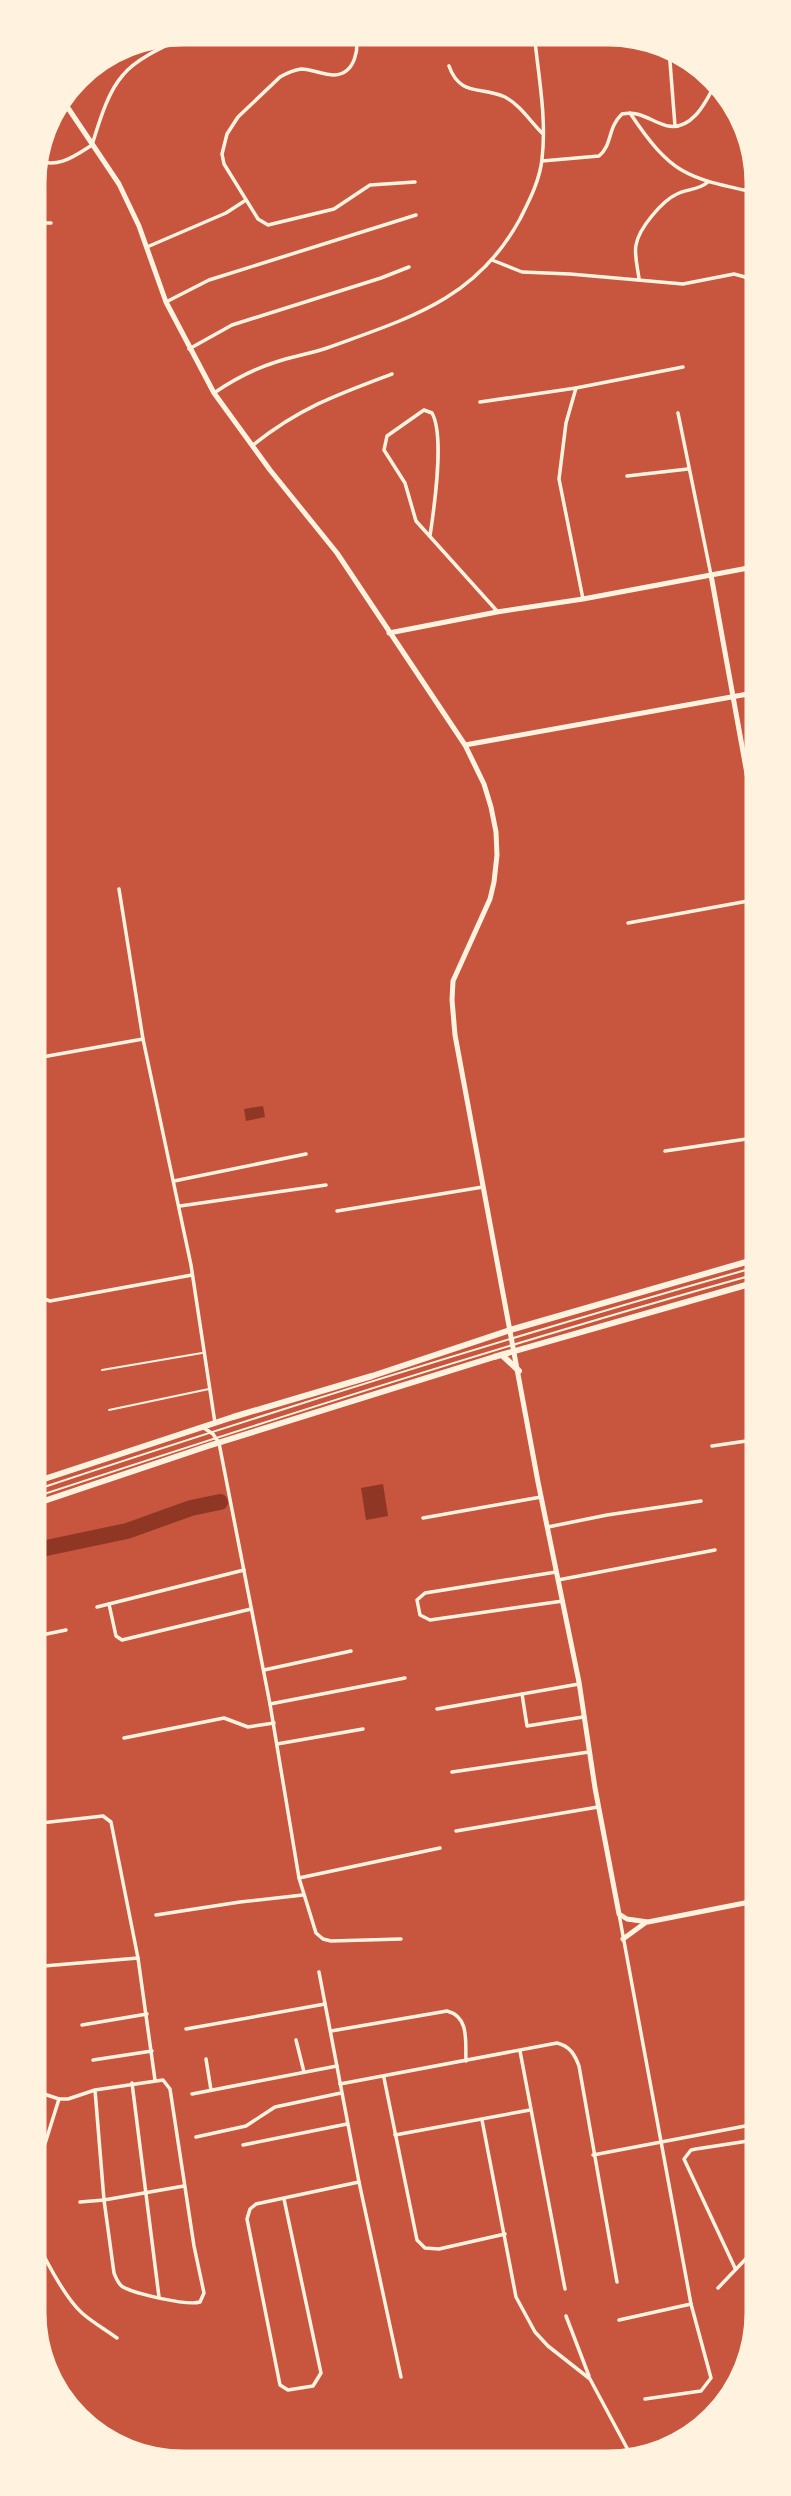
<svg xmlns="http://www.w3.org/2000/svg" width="791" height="2496" font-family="'Asap Condensed',sans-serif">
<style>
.water{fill:#8f3625}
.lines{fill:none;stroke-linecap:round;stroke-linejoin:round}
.river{stroke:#8f3625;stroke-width:16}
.service{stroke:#fff3e0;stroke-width:2}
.minor{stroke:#fff3e0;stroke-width:3.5}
.tertiary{stroke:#fff3e0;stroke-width:5}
.primary{stroke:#fff3e0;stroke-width:6}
.rim{fill:none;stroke:#fff3e0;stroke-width:9}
</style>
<rect width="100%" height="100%" fill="#c8553d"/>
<!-- water -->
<g class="water">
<path d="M263 1106 265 1117 246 1121 244 1109Z"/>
<path d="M383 1484 388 1516 366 1520 361 1488Z"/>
</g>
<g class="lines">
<!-- river -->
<path class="river" d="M32 1551 127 1531 191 1508 220 1502"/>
<!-- service -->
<g class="service">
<path d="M102 1370 202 1353"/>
<path d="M109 1410 209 1389"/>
<path d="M32 1491C273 1411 515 1335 760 1266"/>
<path d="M32 1498C273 1419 515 1341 760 1273"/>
</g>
<!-- minor -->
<g class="minor">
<path d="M356 31C359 48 356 74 334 75 323 75 312 69 301 69 293 70 287 73 280 77L238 117 227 134 222 154 224 164 258 219 268 225 334 209 370 185 415 182"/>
<path d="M669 49 675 126"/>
<path d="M449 66C460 97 481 86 505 97 520 105 530 121 542 133"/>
<path d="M630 113C672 176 687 178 758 193"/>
<path d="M749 136 752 148 758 155"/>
<path d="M34 158C55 171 75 156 92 145 99 123 107 93 123 75 138 56 177 41 198 30"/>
<path d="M542 161 599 156C613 144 607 128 622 114 637 111 645 117 659 123 690 138 707 101 718 78"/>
<path d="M30 223H51"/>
<path d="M147 247 226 213 246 200"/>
<path d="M492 260 522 272 570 274 683 284 734 274 745 277 759 291"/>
<path d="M639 279C638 269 634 255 636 245 639 228 662 201 677 194 687 189 699 190 708 182"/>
<path d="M166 302 209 280 416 215"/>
<path d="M189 349 232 325 381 278 409 267"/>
<path d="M576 388 566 423 559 479 583 599"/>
<path d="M214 393C233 380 254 369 276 362 293 356 310 354 327 348 409 318 476 300 520 219 529 201 540 180 542 159 547 117 538 74 534 32"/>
<path d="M480 402 576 388 683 367"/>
<path d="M678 413 711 575"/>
<path d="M252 446C297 409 338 394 392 374"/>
<path d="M627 476 688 469"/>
<path d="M430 536C434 509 445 436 432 413L424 410 387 436 384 450 405 483 416 521 497 611"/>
<path d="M119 889 143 1039 191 1265 215 1423"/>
<path d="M628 923 759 899"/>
<path d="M31 1059 143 1039"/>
<path d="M665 1151 760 1137"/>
<path d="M750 1161 760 1159"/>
<path d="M174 1181 306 1154"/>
<path d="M180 1206 326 1185"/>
<path d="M337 1211 483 1187"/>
<path d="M31 1286 36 1296 50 1301 192 1275"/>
<path d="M31 1310 43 1300"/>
<path d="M204 1428 213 1434 219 1443 270 1704 299 1878 316 1933 323 1939 331 1941 401 1939"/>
<path d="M712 1446 760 1439"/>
<path d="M423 1518 541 1497"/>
<path d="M548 1527 607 1515 701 1501"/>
<path d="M556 1572 425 1593 417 1600 420 1615 430 1620 563 1601"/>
<path d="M558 1580 715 1550"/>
<path d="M109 1604 116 1636 122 1640 251 1609"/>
<path d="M97 1607 244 1570"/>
<path d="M32 1637 66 1630"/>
<path d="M264 1670 351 1651"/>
<path d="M522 1694 527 1726 583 1717"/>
<path d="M270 1704 405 1678"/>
<path d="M437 1709 579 1684"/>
<path d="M124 1738 224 1718 248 1727 274 1723"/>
<path d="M277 1744 363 1729"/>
<path d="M452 1772 589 1752"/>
<path d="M32 1824 103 1816 111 1822 138 1958 155 2080"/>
<path d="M456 1831 598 1807"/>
<path d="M299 1878 440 1848"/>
<path d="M619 1914 691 2304 711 2378 701 2391 645 2399"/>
<path d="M156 1915 240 1902 303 1895"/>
<path d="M32 1967 138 1958"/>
<path d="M319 1972 359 2182 401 2377"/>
<path d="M32 2003V2021"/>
<path d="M82 2025 147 2014"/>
<path d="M186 2029 325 2004"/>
<path d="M331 2031 447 2011C470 2017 465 2042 466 2061"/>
<path d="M296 2040 304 2072"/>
<path d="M520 2051 565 2289"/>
<path d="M206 2059 211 2090"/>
<path d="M93 2060 152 2051"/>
<path d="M384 2078 417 2240 425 2248 439 2249 505 2234"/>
<path d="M132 2083 159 2297"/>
<path d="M340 2084 557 2043C570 2046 575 2055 579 2066L617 2282"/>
<path d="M32 2090 59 2099H68L95 2090 163 2080 170 2089 194 2246 204 2293 200 2302C187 2306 136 2294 123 2287 118 2284 116 2278 114 2273L104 2200 95 2090"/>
<path d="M192 2094 337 2066"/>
<path d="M482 2120 516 2297 535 2332 548 2346 590 2379 635 2463"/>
<path d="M395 2135 530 2110"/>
<path d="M196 2137 246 2126 275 2107 341 2093"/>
<path d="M243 2145 347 2124"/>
<path d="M593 2155 761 2123"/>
<path d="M32 2185 59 2099"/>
<path d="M284 2199 321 2373 313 2386 288 2390 280 2385 247 2219 250 2209 256 2204 359 2182"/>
<path d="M80 2202 104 2200 184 2186"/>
<path d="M32 2228C39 2250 65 2298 82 2313 92 2322 106 2330 117 2338"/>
<path d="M735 2268 684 2159 691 2150 696 2149 761 2139"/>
<path d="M718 2288 761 2243"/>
<path d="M566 2316 589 2376"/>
<path d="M619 2320 691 2304"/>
<path d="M727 2395 734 2387"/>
</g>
<!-- tertiary -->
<g class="tertiary">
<path d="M60 96 119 184 139 226 166 302 214 393 270 470 337 553 465 745 484 784 491 807 496 832 497 855 494 882 490 899 453 981 452 1000 455 1035 538 1482 579 1682 595 1788 619 1914 627 1919 648 1922 760 1900"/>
<path d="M711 575 759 840"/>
<path d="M389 633 497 612 583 599 759 566"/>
<path d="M465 745 759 692"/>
<path d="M623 1939 645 1923"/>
</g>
<!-- primary -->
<g class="primary">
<path d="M502 1355 519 1371"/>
<path d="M32 1483 233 1417 372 1376 510 1330 760 1258"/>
<path d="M32 1505 208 1446 494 1357 760 1281"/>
</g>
</g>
<!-- crop -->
<path d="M0 0H791V2496H0ZM183 42H608A141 141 0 0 1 749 183V2313A141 141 0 0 1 608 2454H183A141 141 0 0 1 42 2313V183A141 141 0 0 1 183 42Z" fill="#fff3e0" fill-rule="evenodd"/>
<path class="rim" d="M183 42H608A141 141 0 0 1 749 183V2313A141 141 0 0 1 608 2454H183A141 141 0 0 1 42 2313V183A141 141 0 0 1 183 42Z"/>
</svg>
